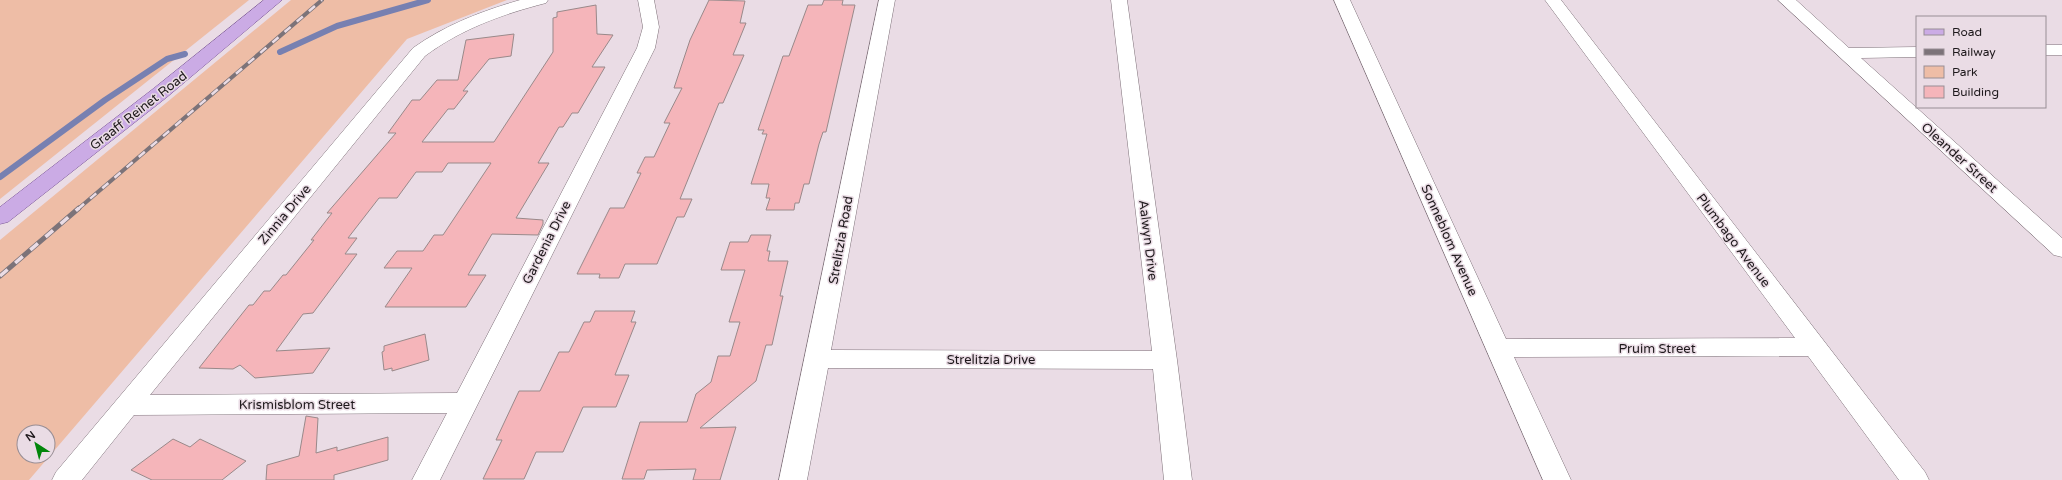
<svg xmlns="http://www.w3.org/2000/svg" width="2062" height="480" font-family="'Varela Round',sans-serif">
<style>
.green{fill:#eebda6;fill-rule:evenodd}
.lines{fill:none;stroke-linecap:round;stroke-linejoin:round}
.stream{stroke:#7780b1;stroke-width:6}
.building{fill:#f5b5ba;stroke:#99898a}
.minor-casing{stroke:#7d7078;stroke-width:1}
.major-casing{stroke:#785494;stroke-width:1}
.minor{fill:#fff;fill-rule:evenodd}
.major{fill:#cbabe5;fill-rule:evenodd}
.rail-far1-casing{stroke:#7c7379;stroke-width:4}
.rail-casing{stroke:#7c7379;stroke-width:5}
.rail-far1{stroke:#eadce5;stroke-width:2.5;stroke-dasharray:8;stroke-linecap:butt}
.rail{stroke:#eadce5;stroke-width:3.5;stroke-dasharray:10;stroke-linecap:butt}
.labels{text-anchor:middle;stroke-width:3;stroke-linejoin:round;paint-order:stroke}
.street-label{font-size:13px;fill:#1e191c;stroke:#eadce5}
</style>
<rect width="100%" height="100%" fill="#eadce5"/>
<!-- green -->
<g class="green">
<path d="M0 0H249L0 199Z"/>
<path d="M291 0H507L407 39 29 480H0V240ZM24 432H48V456H24Z"/>
</g>
<g class="lines">
<!-- stream -->
<g class="stream">
<path d="M280 52 337 26 428 0"/>
<path d="M0 177 105 100 167 59 185 54"/>
</g>
</g>
<!-- building -->
<g class="building">
<path d="M709 0 745 1 740 23H746L733 55H744L723 103H719L680 199H692L684 217H677L657 264H625L619 278H599L600 274H577L610 208H624L641 173H637L645 157H654L670 123H664L682 88H674L690 40Z"/>
<path d="M824 0H843L842 5H855L826 132H823L819 144 809 184H804L799 203H795L794 210H766L770 198H766L769 184H751L767 134H762L764 130H758L783 56H789L808 5H822Z"/>
<path d="M596 5 597 34 613 35 592 67H605L578 113H572L563 127H559L538 163H549L516 218 543 220V224L538 235 492 234 468 275H486L466 307H385L412 268H384L397 251H423L434 235H443L491 163H448L442 172H416L397 198H379L348 238H357L345 254H357L313 313 303 314 276 351 330 348 313 373 255 378 240 365 233 369 199 368 249 305H253L264 291H270L283 275H286L314 240H311L332 213H327L396 133H388L412 100H420L437 80H458L466 40 514 34 511 56 489 59 463 91H468L454 109H448L422 142H494L553 52V18L557 17V12Z"/>
<path d="M751 235H771L767 251H770L768 261H788L780 296H783L772 345H766L756 381 700 428 736 427 720 480H693L696 469 647 470 644 479H622L640 422H687L696 394 711 382 718 356H730L740 322H729L745 270H721L730 242H748Z"/>
<path d="M595 311H635L631 322H636L615 375H629L616 407H583L563 452H536L524 479H483L502 440H496L519 391H540L559 352H569L584 322H590Z"/>
<path d="M425 334 429 360 392 371V368L384 370 382 352 384 351V346Z"/>
<path d="M306 416 318 418 316 453 337 447V451L388 437V460L334 475V480H266L267 465 299 456Z"/>
<path d="M173 439 190 447 200 439 246 461 222 480H152L131 470Z"/>
</g>
<g class="lines">
<!-- minor casing -->
<g class="minor-casing">
<g id="minor">
<path d="M520 0H548L546 3C503 14 461 29 425 56L150 395 457 393 637 48 643 27 638 0H654L659 27 655 48 440 480H412L447 413 134 415 82 480H52L56 472 413 48C445 25 482 11 520 0Z"/>
<path d="M879 0H895L831 350 1152 351 1111 0H1127L1177 360 1192 480H1164L1153 369 828 368 807 480H779Z"/>
<path d="M1334 0H1350L1506 339 1795 338 1545 0H1561L1925 472 1929 480H1899L1808 356 1514 357 1571 480H1543Z"/>
<path d="M1778 0H1796L1849 48 1917 47V57L1861 58 2062 238V257L2054 255Z"/>
<rect x="2045" y="45" width="17" height="10"/>
</g>
</g>
<!-- major casing -->
<g class="major-casing">
<path id="major" d="M264 0H282L167 97 8 222 0 224V207L153 89Z"/>
</g>
<!-- minor -->
<use href="#minor" class="minor"/>
<!-- major -->
<use href="#major" class="major"/>
<!-- rail-far1 casing -->
<g class="rail-far1-casing">
<path id="rail-far1" d="M78 209 322 0"/>
</g>
<!-- rail casing -->
<g class="rail-casing">
<path id="rail" d="M0 276 79 208"/>
</g>
<!-- rail-far1 -->
<use href="#rail-far1" class="rail-far1"/>
<!-- rail -->
<use href="#rail" class="rail"/>
</g>
<g class="labels">
<!-- street labels -->
<g class="street-label">
<text transform="translate(138 110) rotate(-38)" y="5">Graaff Reinet Road</text>
<text transform="translate(1960 157) rotate(42)" y="5">Oleander Street</text>
<text transform="translate(284 214) rotate(-50)" y="5">Zinnia Drive</text>
<text transform="translate(840 240) rotate(-80)" y="5">Strelitzia Road</text>
<text transform="translate(1149 240) rotate(83)" y="5">Aalwyn Drive</text>
<text transform="translate(1450 240) rotate(66)" y="5">Sonneblom Avenue</text>
<text transform="translate(1734 240) rotate(53)" y="5">Plumbago Avenue</text>
<text transform="translate(546 242) rotate(-63)" y="5">Gardenia Drive</text>
<text x="1657" y="353">Pruim Street</text>
<text x="991" y="364">Strelitzia Drive</text>
<text x="297" y="409">Krismisblom Street</text>
</g>
</g>
<!-- legend -->
<rect x="1916" y="16" width="130" height="92" fill="#eadce5" stroke="#988e95"/>
<rect x="1924" y="29" width="20" height="6" fill="#cbabe5" stroke="#988e95"/>
<text x="1952" y="36" font-size="12" fill="#1e191c">Road</text>
<rect x="1924" y="49" width="20" height="6" fill="#7c7379" stroke="#988e95"/>
<text x="1952" y="56" font-size="12" fill="#1e191c">Railway</text>
<rect x="1924" y="66" width="20" height="12" fill="#eebda6" stroke="#988e95"/>
<text x="1952" y="76" font-size="12" fill="#1e191c">Park</text>
<rect x="1924" y="86" width="20" height="12" fill="#f5b5ba" stroke="#988e95"/>
<text x="1952" y="96" font-size="12" fill="#1e191c">Building</text>
<!-- north arrow -->
<g transform="translate(36 444) rotate(324)"><circle r="19" fill="#eadce5" stroke="#988e95"/>
<path d="M0-3L7 15L0 10L-7 15Z" fill="#02860a"/>
<text y="-6" font-size="11" font-weight="bold" text-anchor="middle" fill="#1e191c">N</text>
</g>
</svg>
